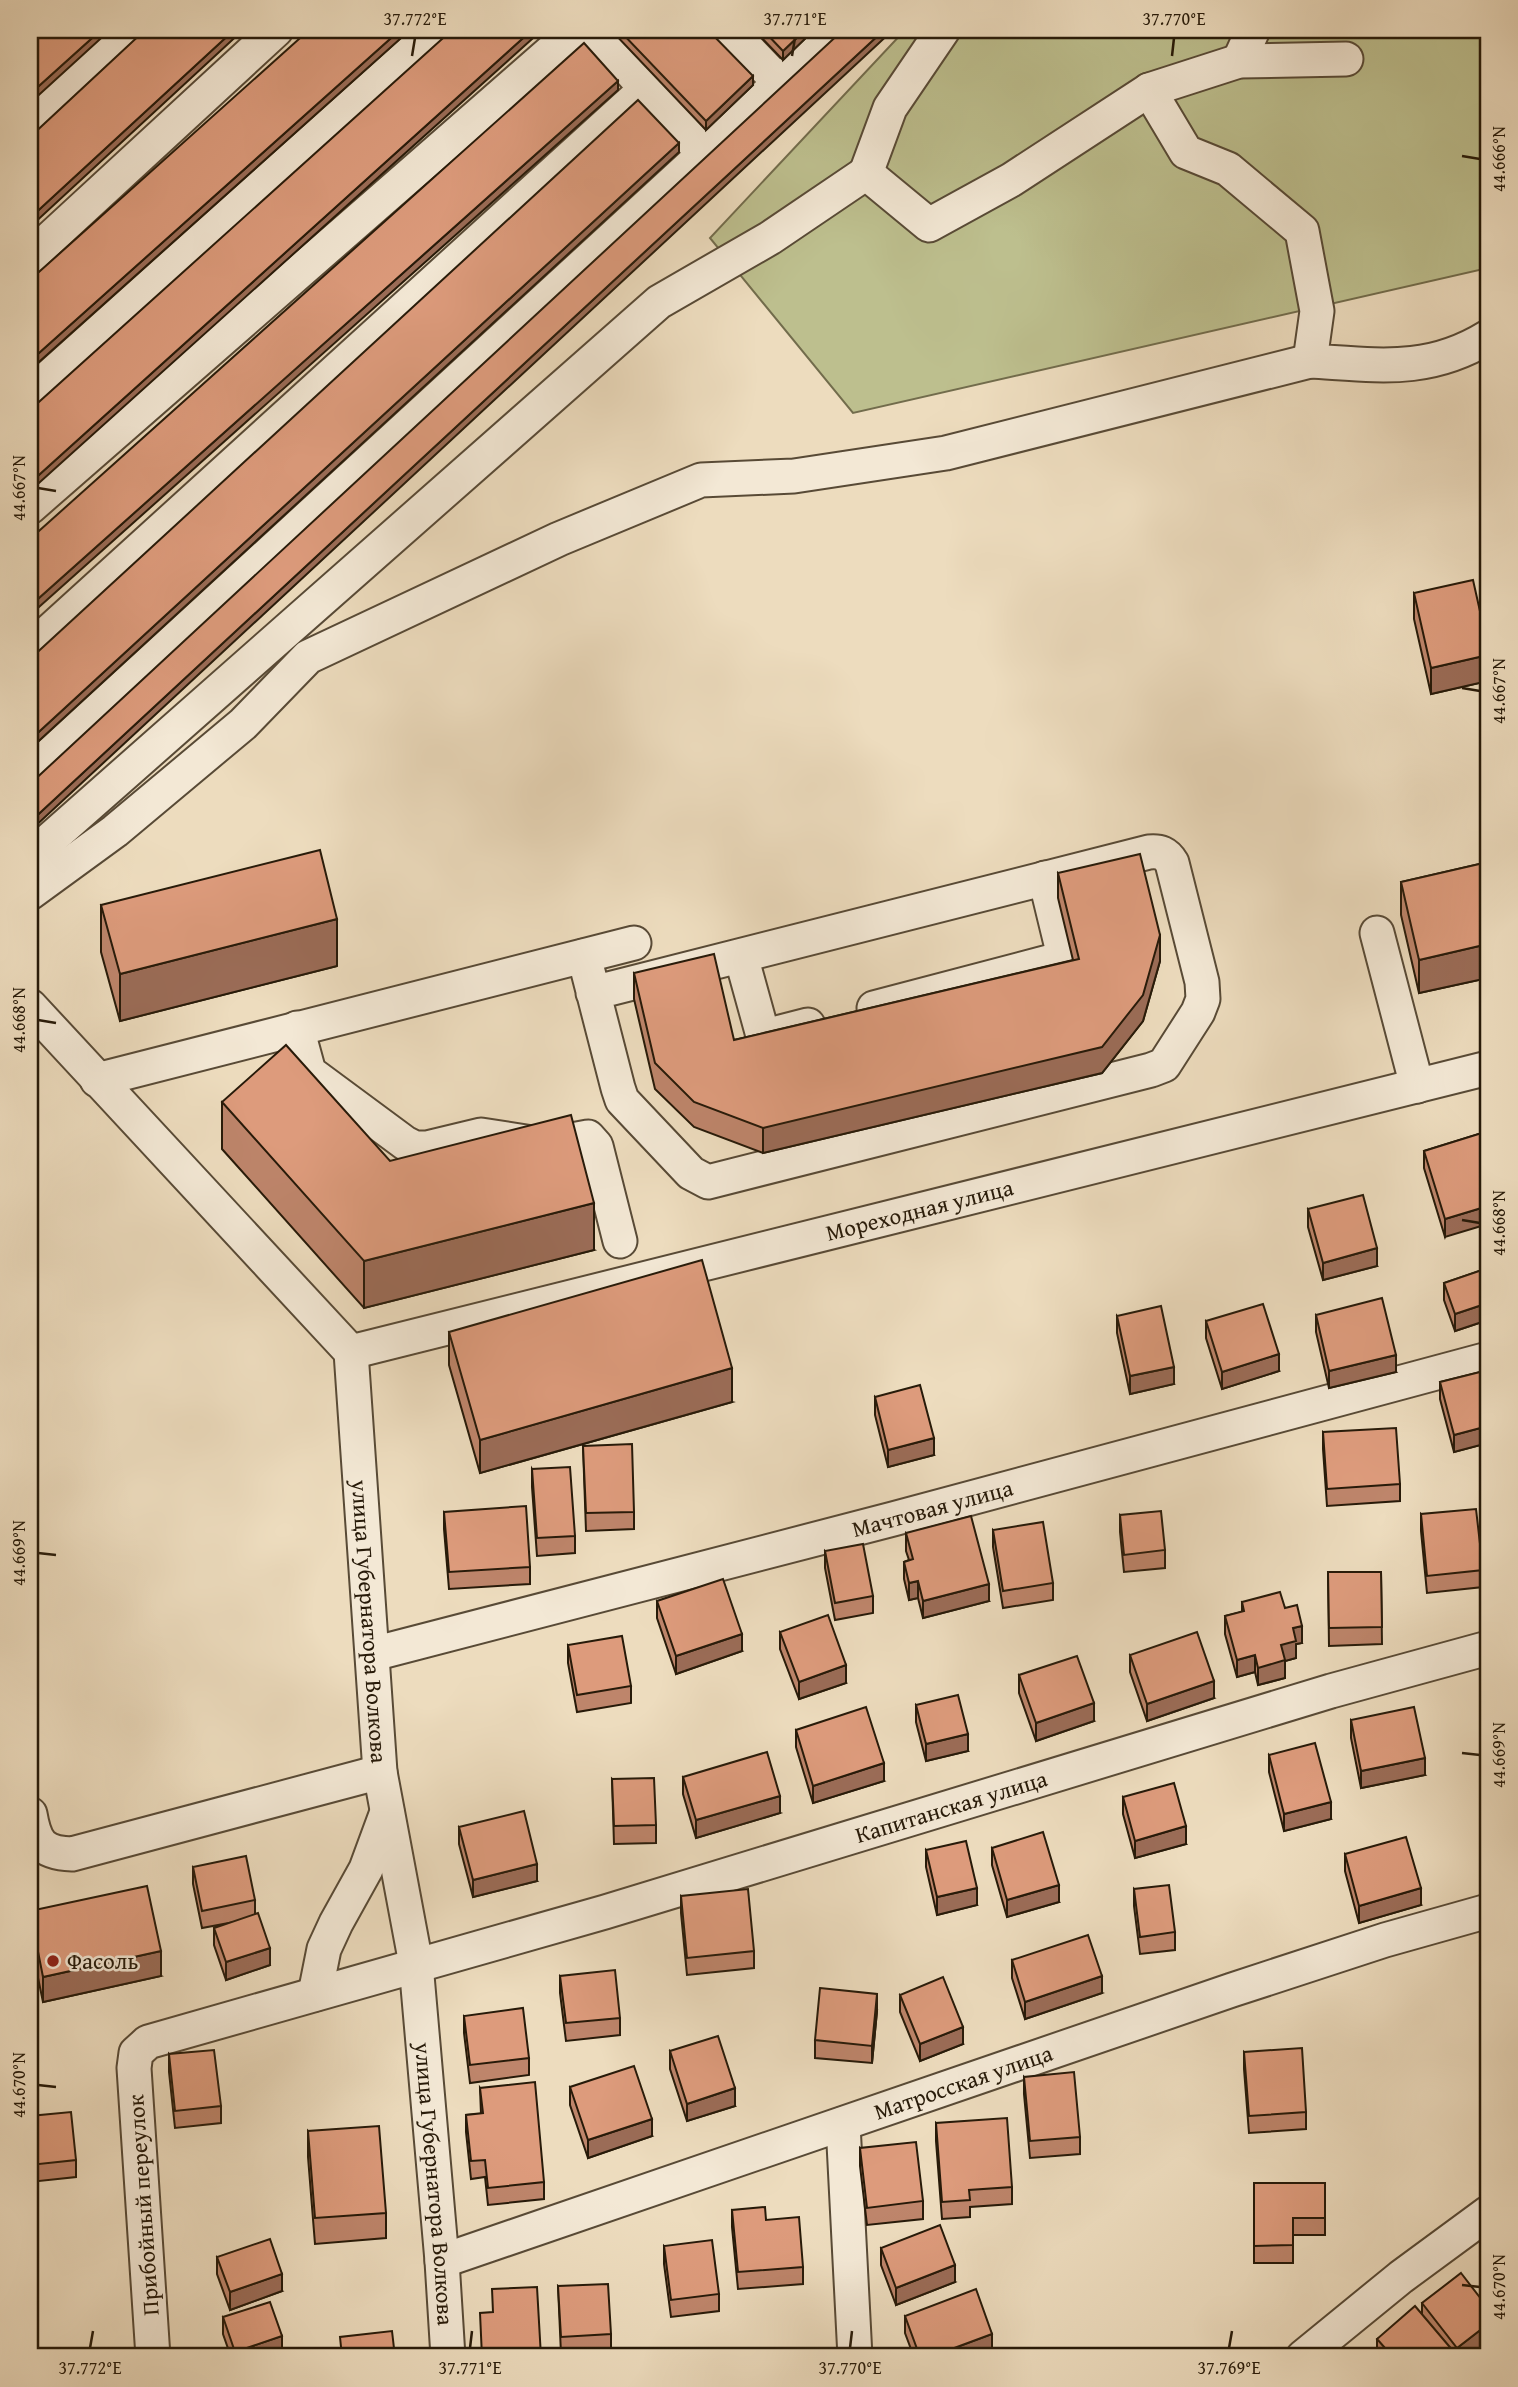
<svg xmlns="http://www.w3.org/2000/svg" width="1518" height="2387" font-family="'Gentium Book Plus',serif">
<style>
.green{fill:#bdbf8e;stroke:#726c4c;stroke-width:2}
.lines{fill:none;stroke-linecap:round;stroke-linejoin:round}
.minor-casing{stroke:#584a36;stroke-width:37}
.minor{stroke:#f3e8d5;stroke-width:33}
.wall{fill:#be856b;stroke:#271a09;stroke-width:2}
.shaded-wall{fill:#9b6c57;stroke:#271a09;stroke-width:2}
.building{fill:#dd9b7c;stroke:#271a09;stroke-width:2}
.ticks{fill:none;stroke:#271a09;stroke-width:2.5}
.poi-dot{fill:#8f2418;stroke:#f3e8d5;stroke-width:2.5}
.labels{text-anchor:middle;stroke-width:5;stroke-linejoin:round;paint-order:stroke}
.street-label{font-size:23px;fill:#271a09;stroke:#f3e8d5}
.poi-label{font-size:23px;fill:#271a09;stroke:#f3e8d5;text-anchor:start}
.neatline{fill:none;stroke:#271a09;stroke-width:2.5}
.ticks-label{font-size:18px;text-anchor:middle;fill:#271a09}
</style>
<rect width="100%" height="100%" fill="#eddcbe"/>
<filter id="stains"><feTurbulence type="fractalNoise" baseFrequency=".00286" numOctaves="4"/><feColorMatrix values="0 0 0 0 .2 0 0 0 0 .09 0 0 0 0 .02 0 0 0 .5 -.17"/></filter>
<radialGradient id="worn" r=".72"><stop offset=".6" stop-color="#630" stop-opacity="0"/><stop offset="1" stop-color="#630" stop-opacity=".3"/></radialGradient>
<!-- green -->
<path class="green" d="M905 30H1488V268L853 413 710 238Z"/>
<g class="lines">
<!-- minor casing -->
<g class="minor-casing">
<g id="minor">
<path d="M594 30 704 154"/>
<path d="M729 30 780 83"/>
<path d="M1239 61 1253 30"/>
<path d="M1149 90 1186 152 1228 169 1302 231 1317 311 1310 361C1378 365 1428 374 1488 337"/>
<path d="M30 125 134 30"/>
<path d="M866 173 890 108 943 30"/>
<path d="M30 257 276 30"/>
<path d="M30 394 436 30"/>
<path d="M30 507 576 30"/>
<path d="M30 649 647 88"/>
<path d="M30 773 704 154 835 30"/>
<path d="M30 857 659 302 770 238 866 173 929 225 1011 180 1149 90 1239 61 1346 59"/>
<path d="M30 893 115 831 243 724 308 657 559 539 701 480 794 476 946 453 1310 361"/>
<path d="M1377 933 1417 1086"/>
<path d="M584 956 618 1088 622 1100 691 1173 708 1182 1151 1070 1164 1065 1198 1012 1203 999 1202 982 1172 863C1166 853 1160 851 1149 852L593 993"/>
<path d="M741 956 762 1032 773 1034 808 1025"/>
<path id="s1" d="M30 1006 351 1352 380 1772 416 1964 442 2261 448 2357"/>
<path d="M874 1008 1060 959 1063 954 1062 948 1045 878"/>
<path d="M297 1028 309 1072 405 1143 415 1148H427L481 1135 545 1145 588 1137 596 1146 620 1241"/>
<path d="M97 1080 634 943"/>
<path id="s2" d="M351 1352 1488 1068"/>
<path id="s3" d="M373 1654 893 1519 1488 1359"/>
<path d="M30 1814C35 1843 42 1853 72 1854L380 1772"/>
<path d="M315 1994 324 1949 336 1923 366 1869 387 1812"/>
<path d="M843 2124 855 2357"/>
<path id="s4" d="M442 2261 1232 1990 1385 1940 1488 1911"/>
<path id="s5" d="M153 2357 134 2068 136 2053 148 2042 605 1912 1331 1691 1488 1648"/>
<path d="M1303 2357 1401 2277 1488 2213"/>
</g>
</g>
<!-- minor -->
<use href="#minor" class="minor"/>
</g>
<!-- wall -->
<g class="wall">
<path d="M611 30H708L753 85 706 130Z"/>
<path d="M754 30H814L783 60Z"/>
<path d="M1414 593 1488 647V681L1431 694 1414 619Z"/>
<path d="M1488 862V978L1419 993 1401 915V882Z"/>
<path d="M1058 873 1160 961 1143 1021 1102 1073 763 1153 694 1127 655 1089 634 999V973L734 1040 1073 960 1058 898Z"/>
<path d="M101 905 337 966 120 1021 101 952Z"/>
<path d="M222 1102 390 1161 594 1250 364 1308 222 1149Z"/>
<path d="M1485 1132 1445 1237 1424 1168V1151Z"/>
<path d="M1308 1209 1377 1266 1323 1280 1308 1227Z"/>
<path d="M1488 1268V1320L1455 1331 1444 1300V1283Z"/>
<path d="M1316 1315 1396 1372 1329 1388 1316 1332Z"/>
<path d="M1117 1316 1174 1384 1130 1394 1117 1333Z"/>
<path d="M1206 1321 1279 1371 1222 1389 1206 1338Z"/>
<path d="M449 1332 732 1402 480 1473 449 1365Z"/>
<path d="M1488 1370V1443L1454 1452 1440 1399V1382Z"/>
<path d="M875 1397 934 1455 888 1467 875 1415Z"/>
<path d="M1323 1432 1400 1484V1501L1327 1506 1323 1449Z"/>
<path d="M583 1446 634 1512V1529L586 1531Z"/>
<path d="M532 1469 575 1536V1553L537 1556 532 1487Z"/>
<path d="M444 1512 530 1567V1584L449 1589 444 1529Z"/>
<path d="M1421 1514 1483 1570V1587L1427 1593 1421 1531Z"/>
<path d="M1120 1515 1165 1550V1568L1124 1572 1120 1532Z"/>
<path d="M993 1530 1053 1583V1600L1003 1608 993 1547Z"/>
<path d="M906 1533 989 1601 923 1618 918 1598 909 1600 904 1579V1562L909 1560 906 1551Z"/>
<path d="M825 1551 873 1596V1613L835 1620 825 1568Z"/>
<path d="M1328 1572H1381L1382 1644 1329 1646Z"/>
<path d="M657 1601 742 1651 676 1674 657 1618Z"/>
<path d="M1242 1602 1285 1608 1302 1643 1296 1644V1658L1285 1661V1678L1258 1685 1255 1672 1237 1677 1225 1634V1616L1242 1612Z"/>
<path d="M780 1632 846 1683 799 1699 780 1649Z"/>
<path d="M568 1645 631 1686V1703L577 1712 568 1663Z"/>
<path d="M1130 1655 1214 1698 1147 1721 1130 1672Z"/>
<path d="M1019 1675 1094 1721 1036 1741 1019 1693Z"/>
<path d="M916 1705 968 1751 926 1761 916 1722Z"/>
<path d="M1351 1720 1425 1775 1361 1788 1351 1738Z"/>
<path d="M796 1730 884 1781 813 1803 796 1747Z"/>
<path d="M1269 1755 1331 1819 1284 1831 1269 1772Z"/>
<path d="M683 1777 780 1813 696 1838 683 1794Z"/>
<path d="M612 1779 656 1825V1843L614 1844Z"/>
<path d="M1123 1797 1186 1844 1135 1858 1123 1814Z"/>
<path d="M459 1827 537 1881 473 1897 459 1844Z"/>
<path d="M992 1848 1059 1902 1007 1917 992 1865Z"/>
<path d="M926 1850 977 1905 937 1915 926 1867Z"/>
<path d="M1345 1854 1421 1905 1359 1923 1345 1871Z"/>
<path d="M193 1867 255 1900V1914L270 1965 226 1980 214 1945V1928L234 1922 202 1928 193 1884Z"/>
<path d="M1134 1889 1175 1932V1950L1140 1954 1134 1906Z"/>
<path d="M681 1896 754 1951V1968L687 1975 681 1913Z"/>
<path d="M30 1911 161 1976 43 2002 30 1939Z"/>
<path d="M1012 1960 1102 1993 1025 2019 1012 1978Z"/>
<path d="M560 1976 620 2018V2035L566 2041 560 1993Z"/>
<path d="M900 1995 963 2044 920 2061 900 2012Z"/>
<path d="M877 2011 872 2063 815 2058V2040Z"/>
<path d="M464 2016 529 2058V2075L470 2083 464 2033Z"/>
<path d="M670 2051 735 2106 687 2121 670 2069Z"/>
<path d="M1244 2052 1306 2112V2129L1249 2133 1244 2069Z"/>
<path d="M169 2054 221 2106V2123L175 2128 169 2072Z"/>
<path d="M1024 2077 1080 2137V2154L1030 2158 1024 2094Z"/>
<path d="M570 2087 652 2136 588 2158 570 2105Z"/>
<path d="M480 2088 544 2182V2199L488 2205 485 2177 471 2179 466 2132V2115L481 2114Z"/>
<path d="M30 2116 76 2160V2177L30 2182Z"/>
<path d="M936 2123 1012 2187V2204L970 2207V2217L942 2219 936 2141Z"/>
<path d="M308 2131 386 2213V2238L315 2244 308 2157Z"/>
<path d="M860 2148 923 2201V2219L867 2225 860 2166Z"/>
<path d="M1254 2183H1325V2235H1293V2263H1254Z"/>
<path d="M732 2210 766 2220 803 2267V2284L738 2289 732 2227Z"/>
<path d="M664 2246 719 2294V2311L671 2317 664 2264Z"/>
<path d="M881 2248 955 2282 896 2305 881 2265Z"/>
<path d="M217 2257 282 2291 230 2310 217 2274Z"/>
<path d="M558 2286 611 2334V2351L561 2354Z"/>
<path d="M1422 2303 1488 2308V2341L1468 2357H1378L1377 2356V2339L1422 2315Z"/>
<path d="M905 2316 992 2351 975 2357H914L905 2333Z"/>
<path d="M223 2317 282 2353 270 2357H231L223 2334Z"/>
</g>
<!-- shaded-wall -->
<g class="shaded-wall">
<path d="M101 30H110L30 103V94Z"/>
<path d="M234 30H243L30 227V218Z"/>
<path d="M400 30H410L30 370V361Z"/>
<path d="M532 30H542L30 491V483Z"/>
<path d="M805 30H814L783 60V51Z"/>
<path d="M884 30H893L30 831V822Z"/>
<path d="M753 76V85L706 130V121Z"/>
<path d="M618 81V90L30 615V606Z"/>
<path d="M679 143V152L30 749V740Z"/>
<path d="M1488 655V681L1431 694V668Z"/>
<path d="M337 919V966L120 1021V974Z"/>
<path d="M1160 935V961L1143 1021 1102 1073 763 1153V1128Z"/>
<path d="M1488 944V978L1419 993V960Z"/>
<path d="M594 1203V1250L364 1308V1261Z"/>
<path d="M1488 1206V1224L1445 1237V1219Z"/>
<path d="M1377 1248V1266L1323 1280V1263Z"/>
<path d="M1488 1303V1320L1455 1331V1314Z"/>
<path d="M1279 1354V1371L1222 1389V1372Z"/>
<path d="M1396 1355V1372L1329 1388V1371Z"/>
<path d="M1174 1367V1384L1130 1394V1376Z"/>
<path d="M732 1368V1402L480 1473V1440Z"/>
<path d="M1488 1426V1443L1454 1452V1435Z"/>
<path d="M934 1438V1455L888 1467V1450Z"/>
<path d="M918 1581V1598L909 1600V1583Z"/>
<path d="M989 1584V1601L923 1618V1601Z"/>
<path d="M1302 1626V1643L1296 1644V1658L1285 1661V1678L1258 1685V1668L1281 1645 1293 1628Z"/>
<path d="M742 1634V1651L676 1674V1656Z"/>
<path d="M1255 1655V1672L1237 1677V1660Z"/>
<path d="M846 1665V1683L799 1699V1682Z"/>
<path d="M1214 1681V1698L1147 1721V1704Z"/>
<path d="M1094 1703V1721L1036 1741V1723Z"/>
<path d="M968 1734V1751L926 1761V1744Z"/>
<path d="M1425 1758V1775L1361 1788V1771Z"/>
<path d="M884 1763V1781L813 1803V1786Z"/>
<path d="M780 1796V1813L696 1838V1820Z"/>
<path d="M1331 1802V1819L1284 1831V1814Z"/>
<path d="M1186 1826V1844L1135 1858V1841Z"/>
<path d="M537 1864V1881L473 1897V1880Z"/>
<path d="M1059 1885V1902L1007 1917V1900Z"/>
<path d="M977 1888V1905L937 1915V1897Z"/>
<path d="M1421 1888V1905L1359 1923V1906Z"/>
<path d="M270 1948V1965L226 1980V1962Z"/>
<path d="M161 1951V1976L43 2002V1977Z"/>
<path d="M1102 1976V1993L1025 2019V2002Z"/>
<path d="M877 1994V2011L872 2063V2046Z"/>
<path d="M963 2027V2044L920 2061V2044Z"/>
<path d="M735 2088V2106L687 2121V2104Z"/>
<path d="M652 2119V2136L588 2158V2140Z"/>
<path d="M955 2265V2282L896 2305V2288Z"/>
<path d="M282 2274V2291L230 2310V2292Z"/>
<path d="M1488 2324V2341L1468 2357H1457V2348Z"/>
<path d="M992 2334V2351L975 2357H930Z"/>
<path d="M282 2336V2353L270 2357H235V2352Z"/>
</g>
<!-- building -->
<g class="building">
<path d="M30 30H101L30 94Z"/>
<path d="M145 30H234L30 218V137Z"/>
<path d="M309 30H400L30 361V280Z"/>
<path d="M452 30H532L30 483V410Z"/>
<path d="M619 30H708L753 76 706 121Z"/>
<path d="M763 30H805L783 51Z"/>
<path d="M843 30H884L30 822V784Z"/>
<path d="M584 43 618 81 30 606V539Z"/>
<path d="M638 100 679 143 30 740V659Z"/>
<path d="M1473 580 1488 647V655L1431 668 1414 593Z"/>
<path d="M320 850 337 919 120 974 101 905Z"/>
<path d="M1140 854 1160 935 1143 995 1102 1047 763 1128 694 1102 655 1063 634 973 714 954 734 1040 1079 959 1058 873Z"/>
<path d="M1488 862V944L1419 960 1401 882Z"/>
<path d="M286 1045 390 1161 571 1115 594 1203 364 1261 222 1102Z"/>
<path d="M1485 1132 1488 1143V1206L1445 1219 1424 1151Z"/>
<path d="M1363 1195 1377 1248 1323 1263 1308 1209Z"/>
<path d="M702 1260 732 1368 480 1440 449 1332Z"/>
<path d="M1488 1268V1303L1455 1314 1444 1283Z"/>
<path d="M1382 1298 1396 1355 1329 1371 1316 1315Z"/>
<path d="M1263 1304 1279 1354 1222 1372 1206 1321Z"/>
<path d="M1161 1306 1174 1367 1130 1376 1117 1316Z"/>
<path d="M1488 1370V1426L1454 1435 1440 1382Z"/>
<path d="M920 1385 934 1438 888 1450 875 1397Z"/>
<path d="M1396 1428 1400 1484 1327 1489 1323 1432Z"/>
<path d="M632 1444 634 1512 586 1513 583 1446Z"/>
<path d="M570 1467 575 1536 537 1538 532 1469Z"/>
<path d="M526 1506 530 1567 449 1572 444 1512Z"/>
<path d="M1476 1509 1483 1570 1427 1576 1421 1514Z"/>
<path d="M1161 1511 1165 1550 1124 1555 1120 1515Z"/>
<path d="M971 1516 989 1584 923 1601 918 1581 909 1583 904 1562 913 1559 906 1533Z"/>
<path d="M1043 1522 1053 1583 1003 1591 993 1530Z"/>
<path d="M863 1544 873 1596 835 1603 825 1551Z"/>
<path d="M1328 1572H1381L1382 1627 1329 1628Z"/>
<path d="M723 1579 742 1634 676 1656 657 1601Z"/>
<path d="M1280 1592 1285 1608 1297 1605 1302 1626 1293 1628 1296 1641 1281 1645 1285 1660 1258 1668 1255 1655 1237 1660 1225 1616 1244 1611 1242 1602Z"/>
<path d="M828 1615 846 1665 799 1682 780 1632Z"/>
<path d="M1197 1632 1214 1681 1147 1704 1130 1655Z"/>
<path d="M622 1636 631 1686 577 1695 568 1645Z"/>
<path d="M1077 1656 1094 1703 1036 1723 1019 1675Z"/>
<path d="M958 1695 968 1734 926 1744 916 1705Z"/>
<path d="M866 1707 884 1763 813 1786 796 1730Z"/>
<path d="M1414 1707 1425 1758 1361 1771 1351 1720Z"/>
<path d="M1315 1743 1331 1802 1284 1814 1269 1755Z"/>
<path d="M767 1752 780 1796 696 1820 683 1777Z"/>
<path d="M654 1778 656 1825 614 1826 612 1779Z"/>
<path d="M1174 1783 1186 1826 1135 1841 1123 1797Z"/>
<path d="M524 1811 537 1864 473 1880 459 1827Z"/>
<path d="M1043 1832 1059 1885 1007 1900 992 1848Z"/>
<path d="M1406 1837 1421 1888 1359 1906 1345 1854Z"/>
<path d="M966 1841 977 1888 937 1897 926 1850Z"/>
<path d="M246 1856 255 1900 202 1911 193 1867Z"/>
<path d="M1169 1885 1175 1932 1140 1937 1134 1889Z"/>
<path d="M147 1886 161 1951 43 1977 30 1911Z"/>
<path d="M748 1889 754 1951 687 1958 681 1896Z"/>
<path d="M258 1913 270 1948 226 1962 214 1928Z"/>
<path d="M1088 1935 1102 1976 1025 2002 1012 1960Z"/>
<path d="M615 1970 620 2018 566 2023 560 1976Z"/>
<path d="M943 1977 963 2027 920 2044 900 1995Z"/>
<path d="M820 1988 877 1994 872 2046 815 2040Z"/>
<path d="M523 2008 529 2058 470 2065 464 2016Z"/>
<path d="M718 2036 735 2088 687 2104 670 2051Z"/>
<path d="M1302 2048 1306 2112 1249 2116 1244 2052Z"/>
<path d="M214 2050 221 2106 175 2111 169 2054Z"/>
<path d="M634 2066 652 2119 588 2140 570 2087Z"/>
<path d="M1074 2072 1080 2137 1030 2141 1024 2077Z"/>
<path d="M535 2082 544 2182 488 2188 485 2160 471 2161 466 2115 483 2113 480 2088Z"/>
<path d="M71 2112 76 2160 30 2165V2116Z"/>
<path d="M1007 2118 1012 2187 969 2190 970 2200 942 2202 936 2123Z"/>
<path d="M379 2126 386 2213 315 2218 308 2131Z"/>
<path d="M916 2142 923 2201 867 2208 860 2148Z"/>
<path d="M1254 2183H1325V2218H1293V2245L1254 2246Z"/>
<path d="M765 2207 766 2220 799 2217 803 2267 738 2272 732 2210Z"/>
<path d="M940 2225 955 2265 896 2288 881 2248Z"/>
<path d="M270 2239 282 2274 230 2292 217 2257Z"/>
<path d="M712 2240 719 2294 671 2300 664 2246Z"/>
<path d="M1461 2273 1488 2308V2324L1457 2348 1422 2303Z"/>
<path d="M608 2284 611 2334 561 2337 558 2286Z"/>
<path d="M537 2287 541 2357H482L480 2313 493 2312 492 2289Z"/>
<path d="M976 2289 992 2334 930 2357H920L905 2316Z"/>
<path d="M270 2302 282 2336 235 2352 223 2317Z"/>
<path d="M1415 2306 1454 2352 1448 2357H1393L1377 2339Z"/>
<path d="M392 2331 395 2357H342L340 2337Z"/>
</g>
<!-- ticks -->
<path class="ticks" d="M412 56 415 38M792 56 795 38M1172 56 1174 38M1462 156 1480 159M38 488 56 491M1462 688 1480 691M38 1020 56 1023M1462 1220 1480 1223M38 1553 56 1555M1462 1753 1480 1755M38 2085 56 2087M1462 2285 1480 2287M90 2348 93 2331M470 2348 472 2331M850 2348 852 2331M1229 2348 1232 2331"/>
<!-- markers -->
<circle class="poi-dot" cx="53" cy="1961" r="7"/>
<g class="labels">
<!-- street labels -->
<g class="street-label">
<text dy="8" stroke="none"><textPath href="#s2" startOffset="586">Мореходная улица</textPath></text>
<text dy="8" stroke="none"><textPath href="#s3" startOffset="578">Мачтовая улица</textPath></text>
<text dy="8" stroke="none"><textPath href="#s1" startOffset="742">улица Губернатора Волкова</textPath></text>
<text dy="8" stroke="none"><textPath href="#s5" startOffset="1158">Капитанская улица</textPath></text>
<text dy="8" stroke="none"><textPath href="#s4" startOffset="551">Матросская улица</textPath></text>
<text dy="8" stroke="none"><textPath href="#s1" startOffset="1309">улица Губернатора Волкова</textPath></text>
<text transform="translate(143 2205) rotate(-94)" y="8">Прибойный переулок</text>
</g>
<!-- poi labels -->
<g class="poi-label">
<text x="67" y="1969">Фасоль</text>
</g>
</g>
<!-- margin -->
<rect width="1518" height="2387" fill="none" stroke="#eddcbe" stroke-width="77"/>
<rect x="38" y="38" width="1442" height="2310" class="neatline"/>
<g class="ticks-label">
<text x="415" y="25">37.772°E</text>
<text x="795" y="25">37.771°E</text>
<text x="1174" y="25">37.770°E</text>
<text transform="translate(1499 159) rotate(-90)" y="6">44.666°N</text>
<text transform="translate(19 488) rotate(-90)" y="6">44.667°N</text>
<text transform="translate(1499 691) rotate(-90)" y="6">44.667°N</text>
<text transform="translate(19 1020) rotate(-90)" y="6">44.668°N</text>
<text transform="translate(1499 1223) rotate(-90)" y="6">44.668°N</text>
<text transform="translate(19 1553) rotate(-90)" y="6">44.669°N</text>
<text transform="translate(1499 1755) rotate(-90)" y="6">44.669°N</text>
<text transform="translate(19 2085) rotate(-90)" y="6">44.670°N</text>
<text transform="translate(1499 2287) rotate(-90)" y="6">44.670°N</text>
<text x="90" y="2374">37.772°E</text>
<text x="470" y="2374">37.771°E</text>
<text x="850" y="2374">37.770°E</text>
<text x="1229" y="2374">37.769°E</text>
</g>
<rect width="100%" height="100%" filter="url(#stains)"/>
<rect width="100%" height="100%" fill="url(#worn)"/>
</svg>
